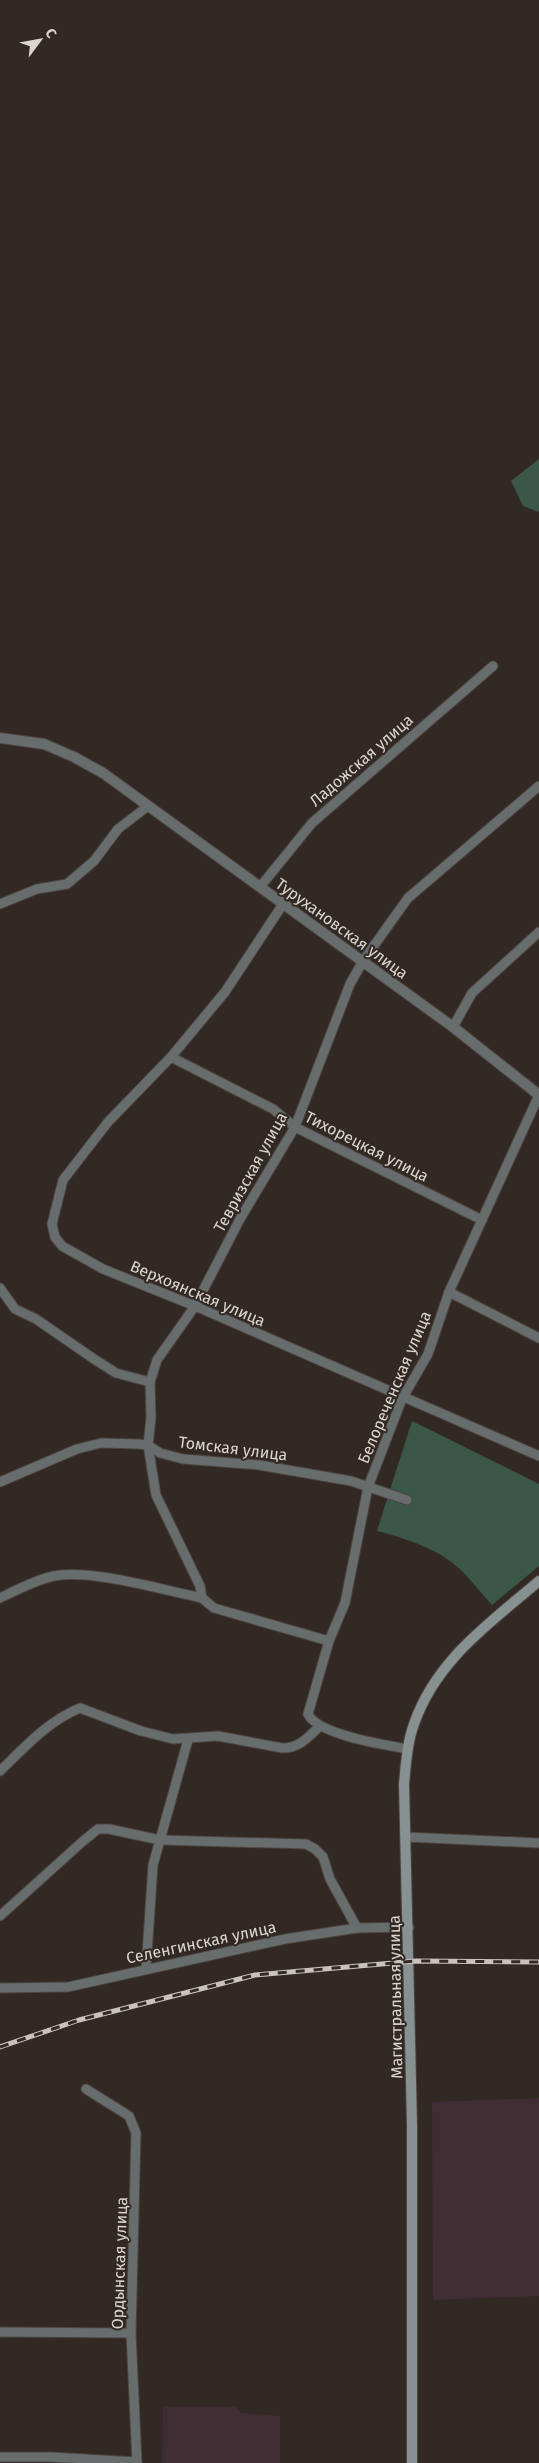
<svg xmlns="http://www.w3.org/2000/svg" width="539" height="2463" font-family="'Fira Sans',sans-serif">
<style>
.education{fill:#402d33}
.green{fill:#3b574a}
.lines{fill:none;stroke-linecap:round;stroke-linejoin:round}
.minor-casing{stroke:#4d4540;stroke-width:11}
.tertiary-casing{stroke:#4d4540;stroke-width:12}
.secondary-casing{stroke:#4d4540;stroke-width:12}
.minor{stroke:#676c6d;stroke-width:9}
.tertiary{stroke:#676c6d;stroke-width:10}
.secondary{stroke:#889191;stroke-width:10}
.rail-casing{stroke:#c9c2be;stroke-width:5}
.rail{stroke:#322924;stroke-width:3;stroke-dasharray:9;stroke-linecap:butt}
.labels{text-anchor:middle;stroke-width:4;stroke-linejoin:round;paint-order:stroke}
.street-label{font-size:16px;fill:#dbd5d1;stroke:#322924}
</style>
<rect width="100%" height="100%" fill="#322924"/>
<!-- education -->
<g class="education">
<path d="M539 2098V2296L433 2300 432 2102Z"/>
<path d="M163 2407H236L241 2413 280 2416V2463H162Z"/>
</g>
<!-- green -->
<g class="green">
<path d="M539 459V512L523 506 511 481Z"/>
<path d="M412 1421 539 1484V1566L492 1605C481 1593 472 1581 461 1570 439 1549 405 1538 377 1531Z"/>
</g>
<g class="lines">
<!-- minor casing -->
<g class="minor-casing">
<g id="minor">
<path d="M260 887 312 823 493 666"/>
<path d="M0 904 37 889 67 884 94 861 118 829 148 806"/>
<path d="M283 904 225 992 171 1057 273 1109 295 1127 482 1220"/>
<path d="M453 1027 472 993 539 932"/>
<path d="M171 1057 108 1122 63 1180 52 1224 55 1237 62 1246 103 1269 195 1306 539 1456"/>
<path d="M0 1288 15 1309 36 1319 94 1359 116 1373 150 1382"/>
<path d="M449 1292 539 1338"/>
<path d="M0 1482 77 1449 101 1443 138 1444 148 1445 160 1453 183 1459 259 1465 351 1481 407 1500"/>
<path d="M0 1598C17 1590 35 1580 54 1576 93 1569 162 1590 202 1598L214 1608 329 1641"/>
<path d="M202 1598 200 1586 156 1495 148 1445 151 1418 150 1382 157 1360 195 1306 240 1219 295 1127 350 984 363 961 408 898 539 786"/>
<path d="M408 1749C386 1745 318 1735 308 1714L329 1641 345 1603 368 1487 402 1399 428 1354 449 1292 539 1095"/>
<path d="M0 1771C25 1747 48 1721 80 1708L141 1731 173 1739 218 1736 282 1748C299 1749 309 1736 320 1726"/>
<path d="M406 1837 539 1843"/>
<path d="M0 1916 82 1842 98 1829H109L160 1840 306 1844 315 1849 323 1857 330 1879 357 1928"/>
<path d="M146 1969 153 1865 188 1740"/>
<path d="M0 1988 68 1987 285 1939 357 1928 409 1927"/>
<path d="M86 2089 129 2116 136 2133 131 2333 137 2463"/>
<path d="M0 2332 131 2333"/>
<path d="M0 2457H51L137 2462"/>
</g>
</g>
<!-- tertiary casing -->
<g class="tertiary-casing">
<path id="tertiary" d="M0 738 44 744 74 757 103 773 453 1027 539 1095"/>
</g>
<!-- secondary casing -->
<g class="secondary-casing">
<path id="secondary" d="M412 2463V2125L404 1784C406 1764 407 1743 414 1724 436 1660 490 1623 539 1581"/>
</g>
<!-- minor -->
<use href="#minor" class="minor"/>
<!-- tertiary -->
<use href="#tertiary" class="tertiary"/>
<!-- secondary -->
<use href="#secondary" class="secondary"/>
<!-- rail casing -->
<g class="rail-casing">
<path id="rail" d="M0 2047 79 2020 255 1975 416 1961 539 1962"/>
</g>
<!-- rail -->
<use href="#rail" class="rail"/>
</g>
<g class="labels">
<!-- street labels -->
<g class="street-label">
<text transform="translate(361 760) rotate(-41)" y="6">Ладожская улица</text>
<text transform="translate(342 928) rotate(36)" y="6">Турухановская улица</text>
<text transform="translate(367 1146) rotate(27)" y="6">Тихорецкая улица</text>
<text transform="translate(250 1172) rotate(-61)" y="6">Тевризская улица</text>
<text transform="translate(198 1293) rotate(23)" y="6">Верхоянская улица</text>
<text transform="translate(394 1387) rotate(-67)" y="6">Белореченская улица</text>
<text transform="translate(233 1448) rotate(7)" y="6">Томская улица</text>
<text transform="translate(201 1942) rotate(-12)" y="6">Селенгинская улица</text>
<text transform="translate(395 1997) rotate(-91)" y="6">Магистральная улица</text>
<text transform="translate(119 2263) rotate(-88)" y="6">Ордынская улица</text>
</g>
</g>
<!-- north arrow -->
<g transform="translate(40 40) rotate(58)" stroke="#322924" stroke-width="4" paint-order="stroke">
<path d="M0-4L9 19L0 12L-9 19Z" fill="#dbd5d1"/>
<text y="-8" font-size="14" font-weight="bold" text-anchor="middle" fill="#dbd5d1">С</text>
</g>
</svg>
